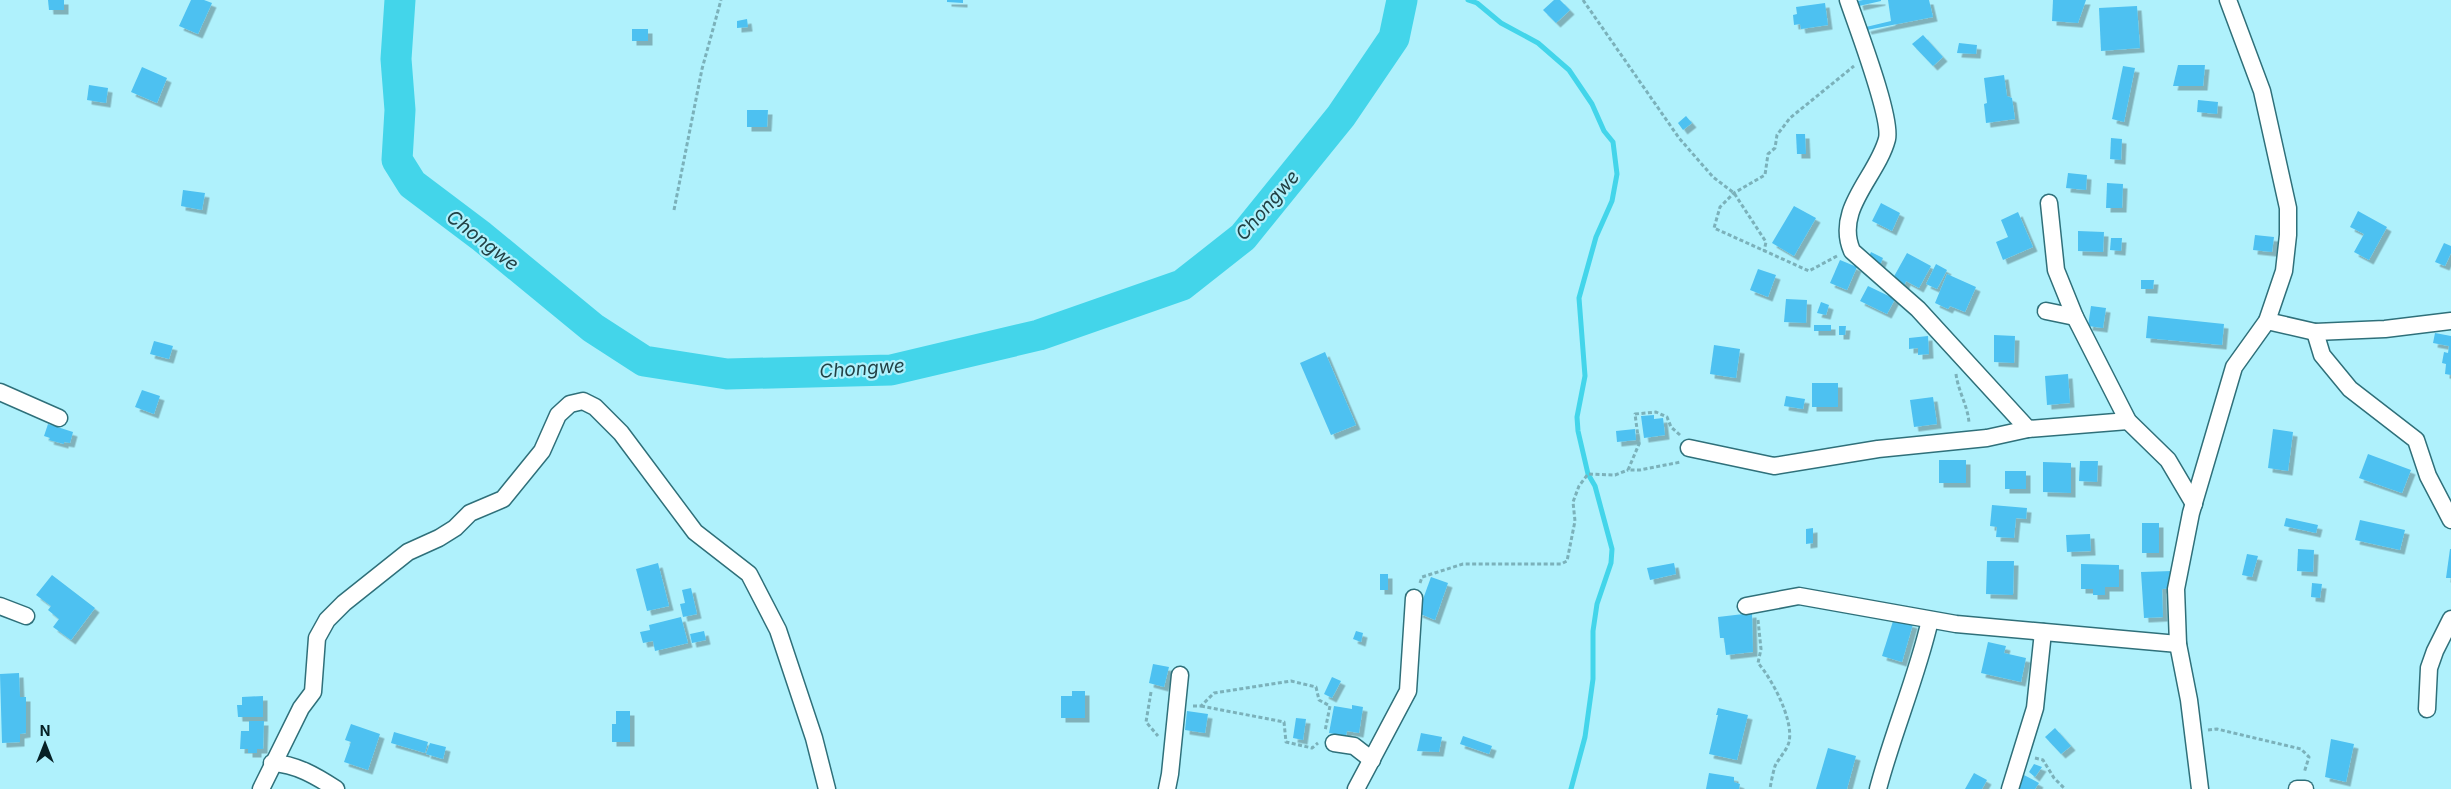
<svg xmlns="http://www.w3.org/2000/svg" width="2451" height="789" font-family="Inter,sans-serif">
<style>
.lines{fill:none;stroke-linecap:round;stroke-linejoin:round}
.stream{stroke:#43d5ea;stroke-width:5}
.river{stroke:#43d5ea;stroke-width:31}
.building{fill:#4dc1f1;filter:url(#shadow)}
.street-casing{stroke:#2f707a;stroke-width:19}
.path{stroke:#7bb1ba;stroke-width:3;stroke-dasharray:4 2.5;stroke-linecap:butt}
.street{stroke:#fff;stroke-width:16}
.labels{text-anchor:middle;stroke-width:4.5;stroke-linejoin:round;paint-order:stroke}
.water-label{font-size:19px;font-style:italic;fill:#224145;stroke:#aff1fc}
</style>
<defs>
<filter id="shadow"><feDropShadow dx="4.5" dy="4.5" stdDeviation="0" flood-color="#0004"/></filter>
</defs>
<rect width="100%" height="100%" fill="#aff1fc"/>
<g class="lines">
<!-- stream -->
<path class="stream" d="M1468 0 1477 3 1501 23 1538 43 1569 70 1592 104 1604 131 1613 142 1617 174 1612 201 1596 237 1579 298 1585 376 1577 417 1578 431 1588 474 1595 486 1612 549 1611 563 1597 604 1593 631V679L1585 737 1571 789"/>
<!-- river -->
<path class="river" d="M400 0 396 59 400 110 397 160 412 184 481 236 593 328 644 361 727 374 891 370 1039 335 1182 285 1243 237 1341 116 1394 38 1402 0"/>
</g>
<!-- building -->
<g class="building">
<path d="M48 0H64V10H49Z"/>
<path d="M191 0H204L212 3 198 34 179 26Z"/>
<path d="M947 0H963V3L947 2Z"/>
<path d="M1554 0H1560L1570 10 1556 23 1543 10Z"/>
<path d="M1863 0H1881V1L1859 6 1858 1Z"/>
<path d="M1888 0H1929L1933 17 1867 30 1866 27 1891 21Z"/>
<path d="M2053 0H2086L2078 23 2052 21Z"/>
<path d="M1825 3 1828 25 1801 29 1800 24 1794 25 1793 15 1797 14 1796 7Z"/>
<path d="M2137 6 2140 48 2101 51 2099 8Z"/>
<path d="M747 19 748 27 737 28V21Z"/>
<rect x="632" y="29" width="16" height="12"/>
<path d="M1923 35 1943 57 1933 66 1912 44Z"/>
<path d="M1959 43 1977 45 1976 54 1957 53Z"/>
<path d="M2178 65H2205L2203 86H2173Z"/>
<path d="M2123 66 2135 68 2124 122 2112 119Z"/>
<path d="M142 67 167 78 157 103 131 92Z"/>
<path d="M2004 75 2007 96 2012 98 2015 119 1986 123 1984 104 1987 103 1984 78Z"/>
<path d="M89 85 108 88 106 103 87 100Z"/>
<path d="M2198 100 2218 102 2217 114 2197 112Z"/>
<path d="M747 110H768L767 127H747Z"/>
<path d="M1686 116 1692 123 1683 130 1678 123Z"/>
<path d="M1796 134H1805L1806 154H1797Z"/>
<path d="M2111 138 2122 139 2121 160 2110 159Z"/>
<path d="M2068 173 2087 175 2086 190 2066 188Z"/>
<path d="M2107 183 2123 184 2122 208H2106Z"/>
<path d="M183 190 205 193 202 210 181 206Z"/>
<path d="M1881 203 1900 213 1892 231 1872 221Z"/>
<path d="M1794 206 1816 218 1794 256 1772 243Z"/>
<path d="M2358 211 2387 227 2369 260 2354 252 2364 234 2350 227Z"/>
<path d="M2018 212 2033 247 2003 260 1996 242 2008 237 2001 220Z"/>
<path d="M2078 231 2104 232 2103 252 2078 251Z"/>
<path d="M2255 235 2274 237 2272 252 2253 250Z"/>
<path d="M2111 238H2122L2121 251 2110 250Z"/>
<path d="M2444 243 2451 246V253L2445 266 2435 262Z"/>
<path d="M1871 252 1883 258 1880 265 1868 259Z"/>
<path d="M1907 253 1931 266 1919 288 1906 281 1904 286 1892 280Z"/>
<path d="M1840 260 1857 267 1847 290 1830 283Z"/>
<path d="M1936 264 1947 270 1937 289 1926 284Z"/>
<path d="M1758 269 1776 275 1768 297 1750 290Z"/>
<path d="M1947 274 1976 287 1965 312 1950 306 1948 309 1935 303Z"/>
<path d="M2141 280H2154L2153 289H2141Z"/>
<path d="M1868 286 1895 299 1887 314 1860 301Z"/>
<path d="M1786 299 1807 300 1806 323 1784 322Z"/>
<path d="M1821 302 1829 305 1826 315 1817 313Z"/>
<path d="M2091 306 2106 308 2103 328 2088 326Z"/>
<path d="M2148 316 2224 324 2222 345 2146 338Z"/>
<rect x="1814" y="325" width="17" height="6"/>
<path d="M1839 326H1846L1845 335H1839Z"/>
<path d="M2435 333 2451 336V375L2445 374 2446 364 2442 363 2444 352 2448 353 2449 346 2433 343Z"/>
<path d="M1994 335 2015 336 2014 363 1994 362Z"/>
<path d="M1928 336 1929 354 1918 355V348L1909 349V338Z"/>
<path d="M154 341 173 346 169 359 150 354Z"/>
<path d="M1714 345 1740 349 1736 378 1710 374Z"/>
<path d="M1325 352 1356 425 1331 435 1300 363Z"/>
<path d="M2068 374 2070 403 2047 405 2045 376Z"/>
<rect x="1812" y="383" width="26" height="24"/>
<path d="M142 390 160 396 154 414 135 407Z"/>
<path d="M1786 396 1805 399 1803 409 1784 406Z"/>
<path d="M1933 397 1937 424 1914 427 1910 400Z"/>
<path d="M1654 415V419L1663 418 1665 435 1644 438 1641 416Z"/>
<path d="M48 424 73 432 70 443 64 442V444L49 440 50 438 44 436Z"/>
<path d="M1635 429 1636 440 1617 442 1616 431Z"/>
<path d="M2273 429 2293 432 2288 471 2268 468Z"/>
<path d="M2368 454 2411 470 2402 493 2359 478Z"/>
<rect x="1939" y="460" width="27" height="23"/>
<path d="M2080 461H2098L2097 482 2079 481Z"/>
<path d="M2043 462 2071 463V493L2043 492Z"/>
<rect x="2005" y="471" width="21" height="18"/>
<path d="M1992 505 2027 508 2026 519 2016 518 2014 538 1996 537 1997 527 1990 526Z"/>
<path d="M2286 518 2318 525 2316 533 2284 526Z"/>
<path d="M2360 520 2405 530 2400 550 2355 540Z"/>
<rect x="2142" y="523" width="17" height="30"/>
<path d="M1813 528V543L1806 544V529Z"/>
<path d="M2090 534 2091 551 2067 552 2066 535Z"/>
<path d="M2298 549 2314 550 2313 572 2297 571Z"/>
<path d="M2450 549H2451V578H2446Z"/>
<path d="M2247 554 2258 556 2252 577 2242 575Z"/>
<path d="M1987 561H2014L2013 595 1986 594Z"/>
<path d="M658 563 669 606 647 611 636 569Z"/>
<path d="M1674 563 1676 574 1650 580 1647 568Z"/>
<path d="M2081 564 2119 565V587H2105V595H2093V589H2081Z"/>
<path d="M2172 571V588L2162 589 2163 617 2144 618 2141 572Z"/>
<rect x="1380" y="574" width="8" height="16"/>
<path d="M52 575 95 608 71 640 53 627 59 619 48 610 51 606 36 595Z"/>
<path d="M1431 577 1448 583 1435 620 1418 613Z"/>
<path d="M2312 583 2322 584 2320 598 2311 597Z"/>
<path d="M691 588 697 614 683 617 680 604 685 603 682 590Z"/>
<path d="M1752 613 1753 652 1726 655 1724 638H1720L1718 617Z"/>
<path d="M681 617 688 643 655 651 653 641 643 643 640 632 650 630 649 625Z"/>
<path d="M1894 618 1913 624 1902 662 1882 656Z"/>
<path d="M704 631 706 640 692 643 690 634Z"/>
<path d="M1356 631 1363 633 1361 642 1353 639Z"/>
<path d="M1988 642 2006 646 2004 653 2026 658 2021 682 1981 673Z"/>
<path d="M1153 664 1169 667 1164 687 1149 683Z"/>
<path d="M19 673 20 697H26V733L20 734V742L2 743 0 674Z"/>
<path d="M1332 677 1341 681 1332 698 1324 694Z"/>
<path d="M1072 691H1085V718H1061V696H1072Z"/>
<path d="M263 696V717H238L237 705H242V697Z"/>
<path d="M1352 705 1363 707 1359 733 1347 731 1346 736 1329 733 1334 706 1352 709Z"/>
<path d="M1718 708 1748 715 1737 760 1709 754 1718 715H1716Z"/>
<path d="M616 711H630V742H612V724H616Z"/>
<path d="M1187 711 1208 714 1205 733 1185 730Z"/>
<path d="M1296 718 1306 719 1303 740 1293 738Z"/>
<path d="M249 721H264L263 749H257V753H248V749H240L241 731H249Z"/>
<path d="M351 724 380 734 368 770 344 762 351 742 345 740Z"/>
<path d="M2055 728 2071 746 2061 754 2045 737Z"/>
<path d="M394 732 428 742 425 753 391 743Z"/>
<path d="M1421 733 1442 737 1439 752 1417 751Z"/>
<path d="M1463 736 1492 746 1489 754 1460 744Z"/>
<path d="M2331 739 2354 744 2346 782 2325 777Z"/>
<path d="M430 743 446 747 443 759 426 754Z"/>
<path d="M1828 748 1856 756 1847 789H1816Z"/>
<path d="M2034 764 2042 767 2035 777 2029 772Z"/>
<path d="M1709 773 1734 777V782L1740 784 1739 789H1706Z"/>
<path d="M1974 773 1987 780 1982 789H1965Z"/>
<path d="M2024 775 2039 783 2035 789H2016Z"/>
</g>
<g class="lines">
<!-- street casing -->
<g class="street-casing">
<g id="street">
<path d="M1848 0C1857 27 1892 117 1887 139 1877 177 1834 209 1852 251L1918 309 2028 429"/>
<path d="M2049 203 2056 270 2075 317 2128 421 2168 460 2194 504"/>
<path d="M2046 311 2075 317"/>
<path d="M2267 321 2315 332 2385 329 2451 321"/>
<path d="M2315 332 2322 355 2350 389 2416 440 2428 476 2451 520"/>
<path d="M0 392 59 418"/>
<path d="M1689 448 1774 466 1878 449 1987 438 2028 429 2128 421"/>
<path d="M0 606 26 616"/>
<path d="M1746 606 1799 596 1956 624 2178 644"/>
<path d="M2427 709 2429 668 2435 651 2451 619"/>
<path d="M1334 743 1354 746 1372 760"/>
<path d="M272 763C296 764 316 776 336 789"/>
<path d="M261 789 301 708 313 692 317 638 327 620 344 603 408 552 439 538 455 528 470 513 503 499 542 451 558 415 570 404 583 401 595 407 621 433 695 532 749 574 778 630 814 738 827 789"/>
<path d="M1167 789 1170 774 1180 675"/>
<path d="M1356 789 1408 691 1414 598"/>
<path d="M1878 789C1893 732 1917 677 1930 620"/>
<path d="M2010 789 2035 708 2043 632"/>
<path d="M2200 789 2189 700 2178 644 2176 589 2191 513 2234 367 2267 321 2284 271 2288 235V208L2262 91 2228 0"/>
<path d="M2297 789H2305"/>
</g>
</g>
<!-- path -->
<g class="path">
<path d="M1583 0 1679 138 1713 177 1734 193 1766 242 1764 251"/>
<path d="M674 210 702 69 721 0"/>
<path d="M1837 256 1809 271 1714 228 1720 207 1734 193 1765 175 1768 154 1775 148 1777 135 1790 118 1854 66"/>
<path d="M1956 374C1958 391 1968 406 1969 423"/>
<path d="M1680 435 1671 427 1667 417 1656 412 1635 414 1639 444 1628 470H1640L1681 462"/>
<path d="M1420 583 1422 577 1463 564H1561L1567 561 1575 521 1573 502 1579 486 1588 474 1615 475 1628 470"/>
<path d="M1758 620 1761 649 1758 663C1772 679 1794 720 1789 742 1787 750 1779 758 1775 766 1773 773 1771 782 1770 789"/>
<path d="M1151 692 1146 722 1158 736"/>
<path d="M1193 706H1201L1214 693 1291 681 1316 687 1319 700 1330 706 1325 731"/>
<path d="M1201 706 1284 722 1286 742 1312 748 1318 743"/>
<path d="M2208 730 2217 729 2301 749 2309 757 2304 773"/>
<path d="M2035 758 2043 760 2054 778 2065 789"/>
</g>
<!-- street -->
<use href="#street" class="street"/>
</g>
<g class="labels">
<!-- water labels -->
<g class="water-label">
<text transform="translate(1267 205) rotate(-49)" y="7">Chongwe</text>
<text transform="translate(483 240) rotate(38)" y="7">Chongwe</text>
<text transform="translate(862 368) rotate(-4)" y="7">Chongwe</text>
</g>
</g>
<!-- north arrow -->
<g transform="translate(45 744)" stroke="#aff1fc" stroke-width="4" paint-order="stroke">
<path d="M0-4L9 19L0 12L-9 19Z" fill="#062126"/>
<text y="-8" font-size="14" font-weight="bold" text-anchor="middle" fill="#062126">N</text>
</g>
</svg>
